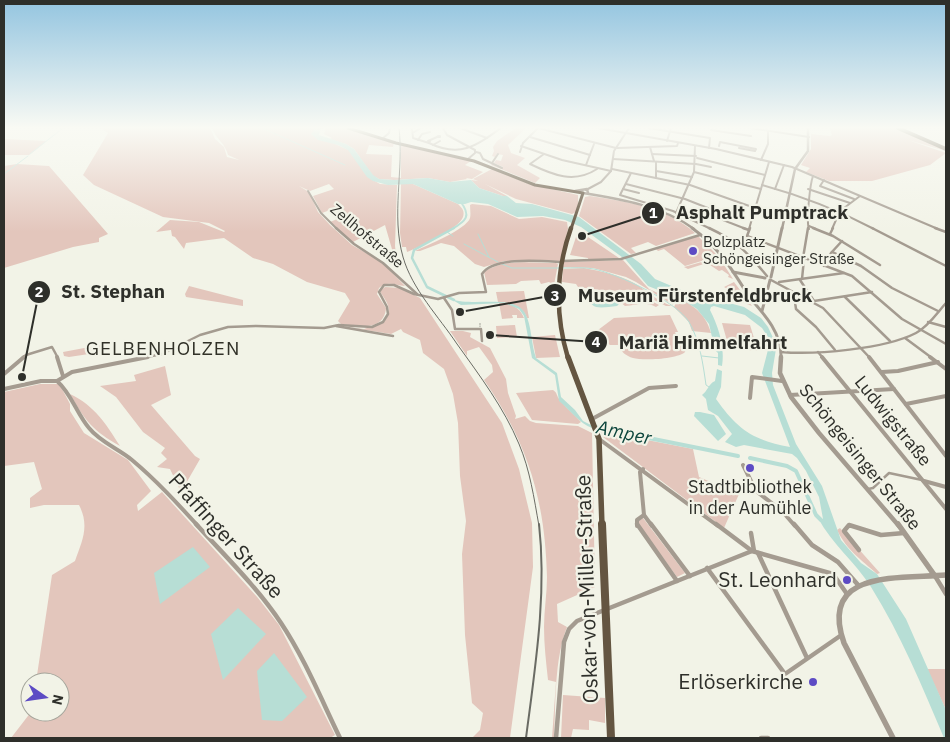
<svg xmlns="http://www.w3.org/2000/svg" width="950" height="742" font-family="'IBM Plex Sans',sans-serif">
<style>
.green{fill:#e3c6bc}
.water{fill:#b7ded5}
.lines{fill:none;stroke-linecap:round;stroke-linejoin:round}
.stream{stroke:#b7ded5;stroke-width:1}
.canal-far2{stroke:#b7ded5;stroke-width:2}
.canal-far1{stroke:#b7ded5;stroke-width:2.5}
.canal{stroke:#b7ded5;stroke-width:4}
.pedestrian-tunnel{stroke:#cbccc1;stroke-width:2;stroke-dasharray:2 0.5;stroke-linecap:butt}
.pedestrian{stroke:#a49b90;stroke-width:2.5}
.minor-far3{stroke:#a49b90;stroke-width:2}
.minor-far2{stroke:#a49b90;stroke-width:2.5}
.minor-far1{stroke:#a49b90;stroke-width:4}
.minor{stroke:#a49b90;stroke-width:4.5}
.tertiary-far3{stroke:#a49b90;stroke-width:2.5}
.tertiary-far2{stroke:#a49b90;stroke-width:3}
.tertiary-far1{stroke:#a49b90;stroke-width:4.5}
.tertiary{stroke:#a49b90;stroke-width:5.5}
.primary-far3{stroke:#645541;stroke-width:3}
.primary-far2{stroke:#645541;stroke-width:4.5}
.primary-far1{stroke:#645541;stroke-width:5.5}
.primary{stroke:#645541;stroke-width:8}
.trunk{stroke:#584933;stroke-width:4}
.rail-far1{stroke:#6a6b64;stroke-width:1}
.rail{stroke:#6a6b64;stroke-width:2}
.poi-dot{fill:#5d4bc4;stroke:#f2f3e7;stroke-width:2}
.labels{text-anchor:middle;stroke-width:4.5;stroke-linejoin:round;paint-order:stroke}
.far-street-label{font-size:15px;fill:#2e2f2a;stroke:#f2f3e7}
.far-poi-label{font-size:15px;fill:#2e2f2a;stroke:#f2f3e7;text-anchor:start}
.street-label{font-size:18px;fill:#2e2f2a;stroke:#f2f3e7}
.poi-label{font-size:18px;fill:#2e2f2a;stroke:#f2f3e7}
.neighbourhood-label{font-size:19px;letter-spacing:1px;fill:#313128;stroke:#f2f3e7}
.water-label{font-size:19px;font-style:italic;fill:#0c453c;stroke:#f2f3e7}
.near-street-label{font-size:21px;fill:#2e2f2a;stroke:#f2f3e7}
.near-poi-label{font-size:21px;fill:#2e2f2a;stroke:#f2f3e7;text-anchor:end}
.leader{fill:none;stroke:#2e2f2a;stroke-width:2}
.callout-dot{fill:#2e2f2a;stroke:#f2f3e7;stroke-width:2}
.mark-label{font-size:15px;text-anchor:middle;font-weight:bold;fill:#fff}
.callout-label{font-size:19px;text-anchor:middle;font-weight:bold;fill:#2e2f2a;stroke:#f2f3e7;stroke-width:4.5;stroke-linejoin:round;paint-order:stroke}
</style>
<rect width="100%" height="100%" fill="#f2f3e7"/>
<!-- green -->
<g class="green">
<path d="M100 128H210L215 139 224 147 227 157 239 160 228 155C225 143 216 139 212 128H315L312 134 349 150 368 177 380 184 397 185 395 246 398 270 385 225 353 242 330 222 347 215 338 207 322 213 313 196 334 189 329 184 310 191 299 186 309 192 318 212 330 225 352 245 382 262 405 286C395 286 388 280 379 288L377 294 386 308C384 332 358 326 341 324L338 321 350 301 345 293 307 282 273 264 253 258 224 238 186 243 184 249 175 237 172 236 171 230 156 232 170 220 199 222 224 232 225 231 209 223 163 217 94 185 83 175 108 133Z"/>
<path d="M326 128H346L394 143 393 147 369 145 366 154 392 155 391 177 401 178V145L471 161 465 165 483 172 472 179 466 178 467 179 450 182 428 178 394 180 379 179 373 176 354 149 346 144 329 139 332 138 324 134Z"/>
<path d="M516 128H526L508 145 511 153 525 158 517 165 540 178 535 183 491 165 492 163 501 168 503 167 494 163 496 160 501 161 503 155 497 154 495 157 492 156 494 151 493 147 497 141Z"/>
<path d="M830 128H897L946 151 908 140 946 153 930 165 872 181H829L806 172 810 168 801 165 811 149V134L830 136 832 135Z"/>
<path d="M4 139 47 141 29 155H4Z"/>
<path d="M17 164 49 166 108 234 99 238V242L73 247 4 268V166Z"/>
<path d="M492 169 529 184 578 195V204L576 212 572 214 516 199 485 184 507 196H503L479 188 471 180 478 181 473 179Z"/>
<path d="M401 184H413L458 204C462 208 465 211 463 217 459 229 419 247 407 252L406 247H402L400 233Z"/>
<path d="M590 196C625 201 668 208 695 233L656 246 648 242 631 248 636 253 631 254 579 216 585 197Z"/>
<path d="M472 204 491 206 519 219 542 217 567 222 568 229 560 261H504L484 267 475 264 454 246 441 243 420 251H415C426 246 467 229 470 218 471 214 470 209 470 205Z"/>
<path d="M577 234 585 235 619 258 588 260V258L570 255Z"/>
<path d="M698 236 718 256 685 266 664 249 658 251 656 249Z"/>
<path d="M719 257 733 279 728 277 729 275 722 270 719 271 707 263 688 269 684 267Z"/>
<path d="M623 260 649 289 669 298 673 305 636 282 626 277 593 268 563 267 564 262Z"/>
<path d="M556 263 558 264 554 285 549 282 541 284 539 280 521 281 516 284 487 285 484 272C504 258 533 263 556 263Z"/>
<path d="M584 268C600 271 620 275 634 283 647 291 657 301 672 306H666L644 295 629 290 608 291 578 287 576 284 562 282 563 269Z"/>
<path d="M734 282 752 306 726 296 731 291 724 287Z"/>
<path d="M189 286 243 300V306L186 297 185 294Z"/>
<path d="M385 287 401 288 420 298 502 423 519 469 532 523 533 567 510 738H472L480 730 483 713 472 703 465 635 462 554 466 521 460 476 458 423 453 394 444 369 423 353 420 340 403 332 401 329 391 334 340 326 364 329 384 322C393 310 388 304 381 293L380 291Z"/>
<path d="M524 291 529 318H527C523 306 510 302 498 302L496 292Z"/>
<path d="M618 291 638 294 659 305 656 307C646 301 636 305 625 306L614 297V292Z"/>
<path d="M671 295C690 303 705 311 711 333L692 331 689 322 674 307 676 303 668 297Z"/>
<path d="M499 303C510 303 520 307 524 318H517V315H512L513 318 502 319Z"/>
<path d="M670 315 678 332H675C678 340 689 341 685 352 678 359 643 361 633 358 626 356 621 352 619 345H610L594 333 614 318Z"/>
<path d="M722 323 750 325 758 351 729 348Z"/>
<path d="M515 325 517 337 497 338 496 326Z"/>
<path d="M450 331H463L471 333 470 337 490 348 506 379 508 393 516 416 515 419 525 416 530 421 536 423 578 426 592 433 595 587 557 604 558 622 567 627C554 661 556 702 554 738H552L556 682 548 680C546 662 544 644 544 627 544 610 547 594 547 577 545 500 528 443 484 380L493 372 492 365 479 347 467 351V356Z"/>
<path d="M555 335 560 357 536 358 532 337Z"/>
<path d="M111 343 102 352 69 357 64 356 63 352Z"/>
<path d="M165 366 171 395 151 405 195 456 200 459 181 492 170 469 157 467 167 459 161 453 165 448 143 432 116 397 100 386 136 381 134 375Z"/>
<path d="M40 384H58L61 387 70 404V411L84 433 128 460 151 491 137 505 138 511 162 492 258 598 279 625 335 735 330 738H11L31 712H60V682H36L52 575 75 561C82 541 90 526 79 505H44L30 508V498L42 489 34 462 4 466V392Z"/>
<path d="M553 390C558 393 556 396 560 400 566 408 574 414 581 422L578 424 532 420 516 393Z"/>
<path d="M70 394C95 406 106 424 120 446 93 431 85 421 70 394Z"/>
<path d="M601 431 693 449 699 477 739 494 724 528 603 437Z"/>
<path d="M643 518 685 573 677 577 639 525V521Z"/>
<path d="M840 528 880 573 877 574C860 558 848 552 837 530Z"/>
<path d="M927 669H946V710Z"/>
<path d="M563 695 605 698V723L589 720V730L573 729 571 738H561Z"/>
</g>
<!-- water -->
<g class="water">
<path d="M315 128H321L319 135 346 144 354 149 373 175 379 179 394 180 428 178 450 182 471 180 479 188 503 196H507L516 203 532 204 579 217 641 264 655 279 681 290 744 307 761 318 768 327 775 342 776 349 772 373 773 385 796 444 822 486 841 540 861 563 877 574 906 619 946 710V738H944C922 686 901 635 871 587 855 562 832 544 818 518L823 519 819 497 806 471 797 458 792 454 770 450 744 445 736 447 725 442 732 434 718 416 708 410 706 399 702 395C708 391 708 384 715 381L717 369 722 371 721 387 716 399C738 430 753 440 790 447L762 373 769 346 768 337 762 328 745 315 714 306 711 307 710 310C719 328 725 347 722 366L718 365V353L715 350 709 324 697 309 681 299 648 286 626 260 581 227 565 220 543 216 517 217 488 204 471 202 465 204H458L413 184 388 185 373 181 367 177 348 150 338 145 318 140 311 134Z"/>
<path d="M591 292 602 298 620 303 617 306C603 307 590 312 588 295Z"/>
<path d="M451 299C471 307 514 294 525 313 532 326 531 344 536 358L557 373 561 397 575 410 583 421 591 425 592 428C580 424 569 409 559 401L555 375 532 358 524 316 519 309 504 303 461 305Z"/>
<path d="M700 412 714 415 726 434 718 441 694 416 695 412Z"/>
<path d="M193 547 210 567 160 604 154 573Z"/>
<path d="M238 608 266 634 223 680 211 634Z"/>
<path d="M274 653 307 697 282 721 262 720 257 671Z"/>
</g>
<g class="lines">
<!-- stream -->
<g class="stream">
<path d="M262 128 345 165"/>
<path d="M30 154 63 128"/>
<path d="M4 174 28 156"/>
<path d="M447 232 453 236"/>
<path d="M478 234 489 257"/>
<path d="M464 244 498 262"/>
<path d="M502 264 512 268H559"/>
<path d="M563 268C573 268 584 267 594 269 618 274 676 301 689 322 700 341 703 364 706 385L709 387"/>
<path d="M702 356 719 358"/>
</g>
<!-- canal-far2 -->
<path class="canal-far2" d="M452 229C466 221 472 216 460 201"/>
<!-- canal-far1 -->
<path class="canal-far1" d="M454 300 427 287 412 258 414 250 454 228"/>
<!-- canal -->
<g class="canal">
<path d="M594 427 738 456"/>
<path d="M750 458 787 466 796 471 816 515 821 520"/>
</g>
<!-- pedestrian-tunnel -->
<path class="pedestrian-tunnel" d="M480 323V327"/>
<!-- pedestrian -->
<path class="pedestrian" d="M868 489 873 488 889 473 922 480"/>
<!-- minor-far3 -->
<g class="minor-far3">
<path d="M412 128 413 138 429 143"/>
<path d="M443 128 447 135 475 150V153L468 159"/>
<path d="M460 128 487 138"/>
<path d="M538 128 616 148"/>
<path d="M598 128 716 149 792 167 938 229"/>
<path d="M648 128 710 138 709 148"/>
<path d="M750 128 809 137"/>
<path d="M711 130 751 136"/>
<path d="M414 132 421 128"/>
<path d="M438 136H440V137H437Z"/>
<path d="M530 137 590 155"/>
<path d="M382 139 389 133 390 128"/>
<path d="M418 140 422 134 430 132"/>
<path d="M428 141 437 137"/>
<path d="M430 141 429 143C460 158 476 146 501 128"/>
<path d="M667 141 671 128"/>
<path d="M433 145 440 141"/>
<path d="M521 146 562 160 611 171"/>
<path d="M719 146 720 142 756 149 755 151 739 148"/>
<path d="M650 147 654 161"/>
<path d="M617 148 677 146 678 143"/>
<path d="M476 152 480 153 483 159 502 168"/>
<path d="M520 152 523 143 538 128"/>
<path d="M544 154 530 164C553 175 574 184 597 169"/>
<path d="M652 154 696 156"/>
<path d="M697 158 765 175"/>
<path d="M613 159 696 164"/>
<path d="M761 160 768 144V131"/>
<path d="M656 162V178"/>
<path d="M492 163 498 154"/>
<path d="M696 164 711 167"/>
<path d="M586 165 594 144"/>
<path d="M612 169 690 185 755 208"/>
<path d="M656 171 692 177"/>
<path d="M694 172 761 189"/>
<path d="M631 173 620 195 673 211 711 229"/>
<path d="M824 180 820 186 854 199"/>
<path d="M626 184 685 199 723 214V220L746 229"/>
<path d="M762 185C802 196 838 210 874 229"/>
<path d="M623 189 639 193"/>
<path d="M775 189 784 165"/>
<path d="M808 189 850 203"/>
<path d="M586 190 601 182 611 171 614 151 629 128"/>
<path d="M308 191 321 213 337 229"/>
<path d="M676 213 694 172 695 146"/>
<path d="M809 226 816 229"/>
<path d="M749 229 769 162"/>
<path d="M809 229C806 221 810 184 813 176"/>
<path d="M832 229 840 211 860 196"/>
</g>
<!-- minor-far2 -->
<g class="minor-far2">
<path d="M336 228 354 244 383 263 417 294"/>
<path d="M709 228C737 241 747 252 767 276"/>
<path d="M743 228 749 230"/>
<path d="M750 228 747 236 852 276 902 319 946 344"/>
<path d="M813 228 833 236 880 265"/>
<path d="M872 228 946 266"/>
<path d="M935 228 946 232"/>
<path d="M830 234 833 228"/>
<path d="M832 252 861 266 892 288 938 311"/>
<path d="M803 258 808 228"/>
<path d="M562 261 621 259 700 235"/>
<path d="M824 266 831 253 842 241"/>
<path d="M802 279 804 259"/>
<path d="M771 280 823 308 870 358"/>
<path d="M800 280 814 301"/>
<path d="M779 282 844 273"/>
<path d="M803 296 795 302 796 309 816 327 835 350"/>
<path d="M845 297 890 341"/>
<path d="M444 298 452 310 455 329H481L482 341"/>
<path d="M814 301 872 292"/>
<path d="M928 322 946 327"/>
<path d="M336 326 393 336"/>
<path d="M905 338 932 358"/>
<path d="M781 352C815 355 885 349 916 333 928 327 937 313 946 303"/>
<path d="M818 352 823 358"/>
<path d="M22 358 26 355 52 347 58 358"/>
<path d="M142 358 162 354 200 335 228 327 256 326 324 328 339 325 372 327 383 322 388 314 387 307 379 292 384 285H394L414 294 438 299 459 293 486 292 482 274C493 256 543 261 562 262"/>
</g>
<!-- minor-far1 -->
<g class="minor-far1">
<path d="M57 357 63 376"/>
<path d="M822 357 946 509"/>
<path d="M869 357 946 456"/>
<path d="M930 357 946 369"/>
<path d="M882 372 898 371 938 362"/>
<path d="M4 374 24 357"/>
<path d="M57 381C71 393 77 414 89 428 100 442 119 449 132 460 156 480 177 503 198 526"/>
<path d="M4 389 41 381H57L72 372 148 357"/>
<path d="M790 395 894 389"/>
<path d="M750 398 752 377 782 381"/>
<path d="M906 404 946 396"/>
<path d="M592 419 649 388 676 386"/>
<path d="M599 439 718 526"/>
<path d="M743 465 756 491 782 511 795 526"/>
<path d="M643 469 640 472 644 515 652 526"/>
<path d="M924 481 946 487"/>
<path d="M637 526V520L644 515"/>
<path d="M849 526H851"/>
</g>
<!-- minor -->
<g class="minor">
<path d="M196 524C225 556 257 587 281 623 305 659 321 699 340 738"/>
<path d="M637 524 677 581"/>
<path d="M651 524 690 576"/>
<path d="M716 524 752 551 833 574 847 594"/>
<path d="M794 524 812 545 838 562 859 586"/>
<path d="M751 533 754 551"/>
<path d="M859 550 844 531 849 525 881 535 904 533"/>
<path d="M758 553 807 658"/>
<path d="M707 568 785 674 840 636"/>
<path d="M935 576 946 594"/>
<path d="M556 738 564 642 569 629 577 621 752 551"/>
<path d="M761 738H768"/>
</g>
<!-- tertiary-far3 -->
<g class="tertiary-far3">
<path d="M575 191 587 189 588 193"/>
<path d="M583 193C620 199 663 206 694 229"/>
<path d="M782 229 795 169 808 151V128"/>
</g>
<!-- tertiary-far2 -->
<g class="tertiary-far2">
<path d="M692 228C719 247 734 272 751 300"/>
<path d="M733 272 765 278"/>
<path d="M771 277 782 228"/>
<path d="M750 298C766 316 782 334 781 358"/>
<path d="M762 311 770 280"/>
</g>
<!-- tertiary-far1 -->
<path class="tertiary-far1" d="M781 357 780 373 791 397 819 433 899 526"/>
<!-- tertiary -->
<g class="tertiary">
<path d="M898 524 935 576"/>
<path d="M893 738 844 643C818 569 899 579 946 575"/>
</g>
<!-- primary-far3 -->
<path class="primary-far3" d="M348 128 396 143 474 161 535 185 583 193 571 229"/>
<!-- primary-far2 -->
<path class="primary-far2" d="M568 358C555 315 556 270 571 228"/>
<!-- primary-far1 -->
<path class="primary-far1" d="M568 357 599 439 602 526"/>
<!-- primary -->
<path class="primary" d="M602 524 611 738"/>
<!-- trunk -->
<path class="trunk" d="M898 128 946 149"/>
<!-- rail-far1 -->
<path class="rail-far1" d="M399 128C404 170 391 215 403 257 412 289 439 317 457 344 480 376 504 408 519 444 530 470 534 498 539 526"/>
<!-- rail -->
<path class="rail" d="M526 738C535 668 547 595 539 524"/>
</g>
<!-- sky -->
<linearGradient id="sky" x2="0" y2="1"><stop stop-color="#94c5e0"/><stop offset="0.55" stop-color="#f9faf4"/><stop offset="1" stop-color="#f9faf4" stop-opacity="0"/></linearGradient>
<rect width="950" height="232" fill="url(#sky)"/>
<!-- markers -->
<g class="poi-dot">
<circle cx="693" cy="251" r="5"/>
<circle cx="750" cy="468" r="5"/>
<circle cx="847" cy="580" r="5"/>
<circle cx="813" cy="682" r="5"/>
</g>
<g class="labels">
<!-- far-street labels -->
<g class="far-street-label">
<text transform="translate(367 236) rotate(40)" y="5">Zellhofstraße</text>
</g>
<!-- far-poi labels -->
<g class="far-poi-label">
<text x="703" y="247">Bolzplatz<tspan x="703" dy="17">Schöngeisinger Straße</tspan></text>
</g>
<!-- street labels -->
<g class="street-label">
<text transform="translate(893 421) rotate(51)" y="6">Ludwigstraße</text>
<text transform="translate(860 457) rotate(51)" y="6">Schöngeisinger Straße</text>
</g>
<!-- poi labels -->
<g class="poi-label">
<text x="750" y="493">Stadtbibliothek<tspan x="750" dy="21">in der Aumühle</tspan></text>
</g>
<!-- neighbourhood labels -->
<g class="neighbourhood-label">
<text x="163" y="355">GELBENHOLZEN</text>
</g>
<!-- water labels -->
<g class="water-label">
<text transform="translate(624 432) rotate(12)" y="7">Amper</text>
</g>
<!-- near-street labels -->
<g class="near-street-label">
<text transform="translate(226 536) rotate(48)" y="7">Pfaffinger Straße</text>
<text transform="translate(587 589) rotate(-92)" y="7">Oskar-von-Miller-Straße</text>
</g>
<!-- near-poi labels -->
<g class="near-poi-label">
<text x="837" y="587">St. Leonhard</text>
<text x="803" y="689">Erlöserkirche</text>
</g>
</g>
<!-- callouts -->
<path class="leader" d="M582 236L653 213M22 377L39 292M460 312L555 295M490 335L596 342"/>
<g class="callout-dot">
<circle cx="582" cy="236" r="5"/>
<circle cx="22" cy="377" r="5"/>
<circle cx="460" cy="312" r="5"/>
<circle cx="490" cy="335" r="5"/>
<circle cx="653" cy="213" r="12"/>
<circle cx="39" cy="292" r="12"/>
<circle cx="555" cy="295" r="12"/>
<circle cx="596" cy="342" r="12"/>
</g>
<g class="mark-label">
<text x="653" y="218">1</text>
<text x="39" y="297">2</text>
<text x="555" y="301">3</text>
<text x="596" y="347">4</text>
</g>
<g class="callout-label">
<text x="762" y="219">Asphalt Pumptrack</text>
<text x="113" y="298">St. Stephan</text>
<text x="695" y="302">Museum Fürstenfeldbruck</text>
<text x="703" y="349">Mariä Himmelfahrt</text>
</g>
<!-- border -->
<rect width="950" height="742" fill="none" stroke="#2e2f2a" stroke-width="10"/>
<!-- north arrow -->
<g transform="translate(45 697) rotate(103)"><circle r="24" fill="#f2f3e7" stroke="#a4a59b"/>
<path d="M0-4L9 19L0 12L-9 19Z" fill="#5d4bc4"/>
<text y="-8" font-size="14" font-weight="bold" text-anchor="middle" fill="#2e2f2a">N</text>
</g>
</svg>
